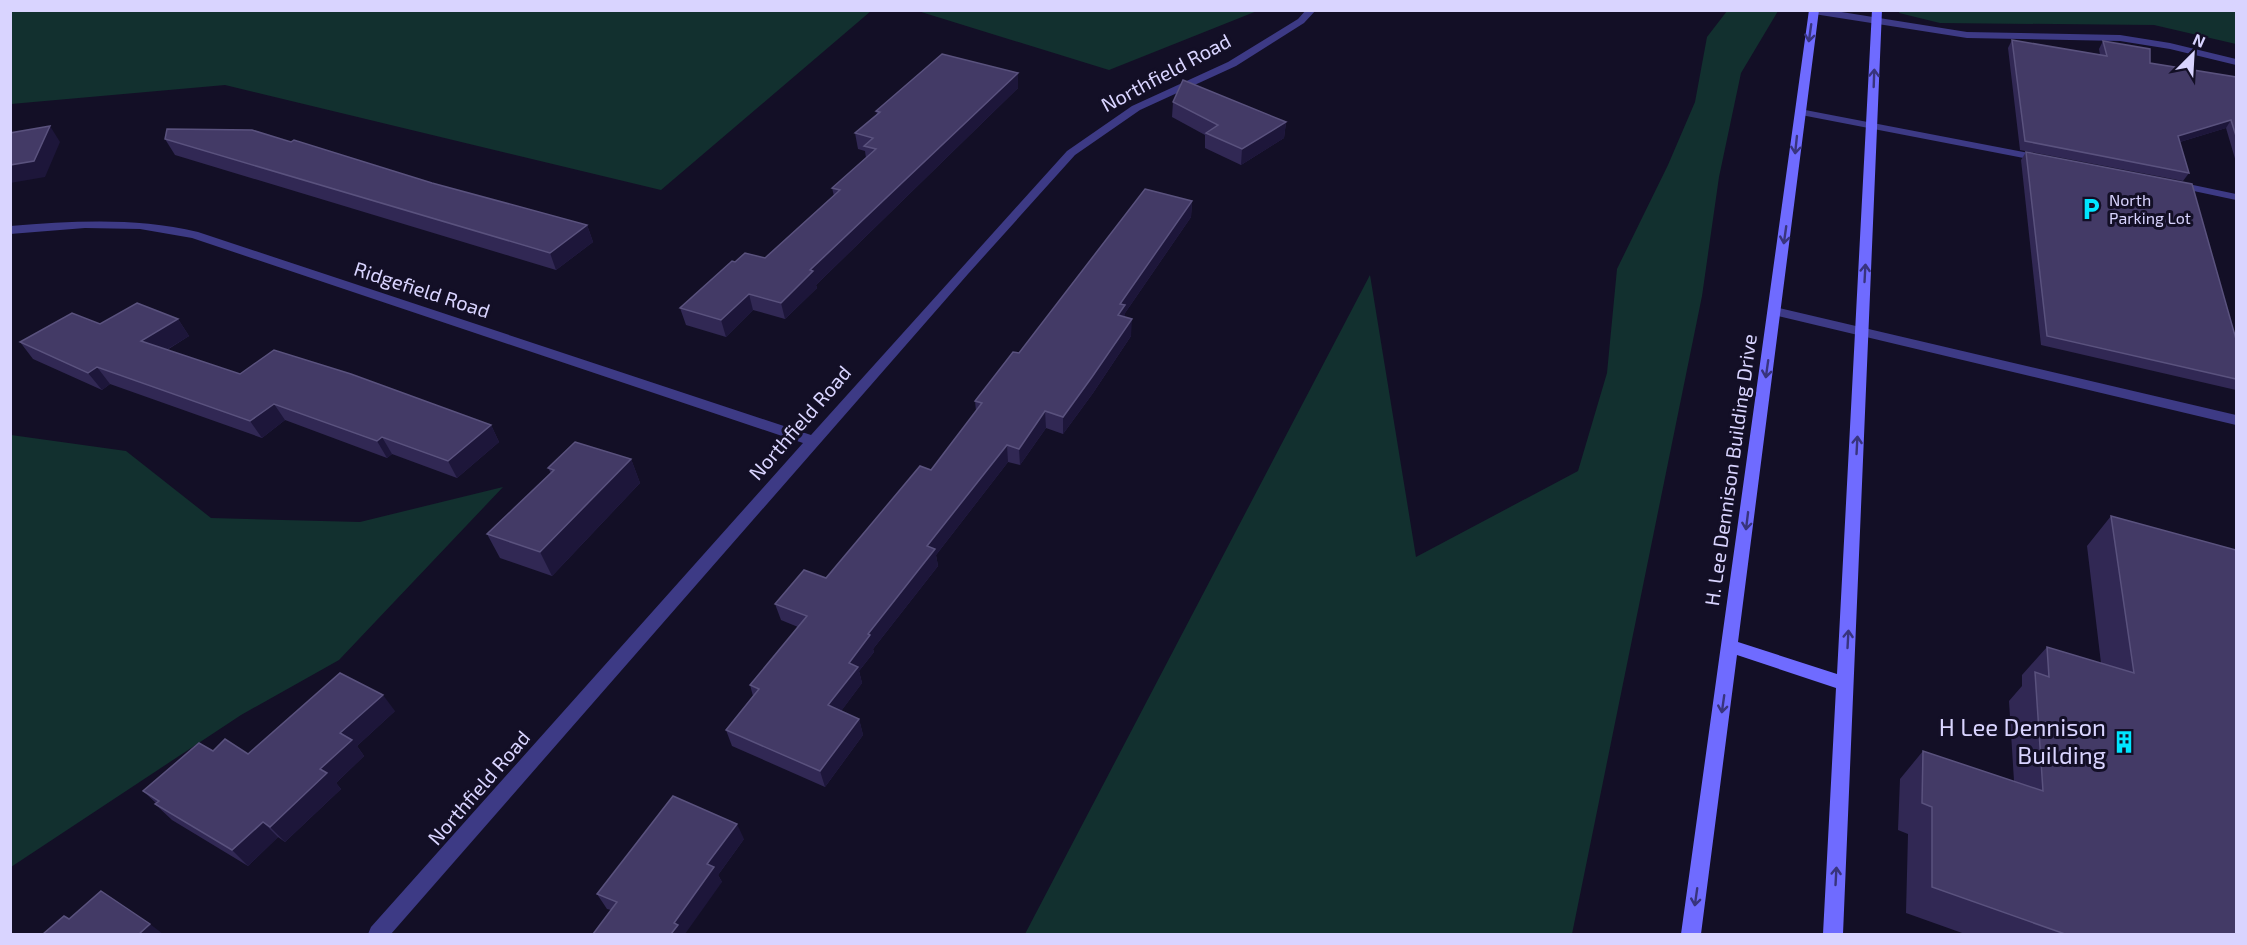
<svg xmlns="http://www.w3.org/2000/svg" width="2247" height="945" font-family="'Exo 2',sans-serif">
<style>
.green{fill:#12302f}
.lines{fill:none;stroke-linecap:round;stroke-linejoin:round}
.lane{fill:#3d3a85;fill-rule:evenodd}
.street{fill:#3d3a85;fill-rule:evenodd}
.secondary{fill:#6f6bff;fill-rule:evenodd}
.wall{fill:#312854}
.shaded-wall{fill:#1d163a}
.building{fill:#433a66;stroke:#5a527e;stroke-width:1.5}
.oneway{stroke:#38347d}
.labels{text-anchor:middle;stroke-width:6;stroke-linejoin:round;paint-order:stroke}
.far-poi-label{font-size:16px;fill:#d9d4ff;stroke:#130f26;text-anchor:start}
.street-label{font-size:20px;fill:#d9d4ff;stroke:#130f26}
.near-poi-label{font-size:24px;fill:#d9d4ff;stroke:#130f26;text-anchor:end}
</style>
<rect width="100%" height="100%" fill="#130f26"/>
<!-- green -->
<g class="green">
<path d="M11 10H871V11L661 190 225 85 11 104Z"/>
<path d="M1900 10 2236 11V44L2154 25 1940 23 1899 13Z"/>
<path d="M918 11H1257L1109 70Z"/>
<path d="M1727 11H1778L1741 73 1719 177 1702 296 1572 934H1025L1370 275 1416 557 1578 471 1607 373 1617 269 1668 165 1695 102 1707 37Z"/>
<path d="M11 435 126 451 211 518 360 522 503 487 339 660 241 715 11 867Z"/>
</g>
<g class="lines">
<!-- lane -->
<g class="lane">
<path d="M1829 10 1967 32 2120 35 2170 43 2236 59V65L2170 49 2120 41 1967 38 1814 14 1809 11Z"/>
<path d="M1800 109 2044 156 2050 159 2044 162 1796 114 1795 112Z"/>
<path d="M2174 181 2236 194V200L2170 186 2168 184Z"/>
<path d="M1775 307 2236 415V425L1770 314 1768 311 1770 308Z"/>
</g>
<!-- street -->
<path class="street" d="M1306 10H1316L1304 23 1236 66 1140 110 1075 155 968 274 391 934H368L371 927 803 443 192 238 140 229 85 228 10 234V226C74 221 135 217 198 232L811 435 1067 151 1132 106 1228 62 1298 19Z"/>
<!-- secondary -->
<path class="secondary" d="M1809 10H1819L1738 642 1837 674 1872 10H1882L1843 934H1823L1836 688 1737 655 1701 934H1681Z"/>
</g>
<!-- wall -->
<g class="wall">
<path d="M2012 40 2100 55 2099 49 2103 41 2150 63 2236 77V162L2226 128 2180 142 2189 173 2183 181 2020 150 2008 48Z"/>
<path d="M1018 73V88L816 285 817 288 785 319 753 310 726 337 686 325 680 308 735 262 765 258 834 196 832 188 866 158 865 151 858 149 855 133 877 114 876 111Z"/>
<path d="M1173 102 1286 122 1284 138 1241 165 1205 148V135L1172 117Z"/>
<path d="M165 139 432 183 587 225 593 242 556 270 175 155Z"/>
<path d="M2026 152 2236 339V390L2041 345 2021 160Z"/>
<path d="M1192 201 1191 217 1125 313V317L1131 336 1093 393 1063 434 1046 428 1020 465 1008 462 936 555 938 566 873 649 874 652 859 671 862 683 841 711 859 719 863 735 825 787 732 746 726 730 753 696 750 685 798 627 781 620 775 604 826 578 931 470 976 411 975 401 1019 353Z"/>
<path d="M178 319 189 336 167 350 240 374 491 425 499 442 457 478 392 454 387 458 285 420 262 438 110 384 102 390 33 359 20 342Z"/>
<path d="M631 459 640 483 552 576 500 558 487 534 551 473 548 468Z"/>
<path d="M2111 516 2236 934H1965L1906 913 1908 834 1898 830 1900 779 1923 751 2014 781 2009 701 2022 686V675L2047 647 2101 663 2087 546Z"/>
<path d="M395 711 357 746 364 756 336 783 341 789 285 842 278 837 248 866 172 820 155 804 156 803 143 791 248 754Z"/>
<path d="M744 839 718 875 722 882 611 910 607 909 597 894Z"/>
</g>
<!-- shaded-wall -->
<g class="shaded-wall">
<path d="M1018 73V88L816 285 817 288 785 319 781 303 810 270Z"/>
<path d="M2231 120 2226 128 2173 144 2178 136Z"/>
<path d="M1286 122 1284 138 1241 165 1242 149Z"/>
<path d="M50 126 60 142 45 177 10 183V165Z"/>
<path d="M1192 201 1191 217 1125 313V322L1118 315 1120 304Z"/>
<path d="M587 225 593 242 556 270 550 253Z"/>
<path d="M749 294 753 310 726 337 721 320Z"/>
<path d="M178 319 189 336 153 358 141 341Z"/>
<path d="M1132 319 1131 336 1093 393 1063 434V417Z"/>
<path d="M97 367 110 384 102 390 88 373Z"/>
<path d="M274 404 285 420 262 438 250 421Z"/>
<path d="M1045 411 1046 428 1020 465 1019 449Z"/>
<path d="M491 425 499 442 457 478 448 461Z"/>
<path d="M382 437 392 454 387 458 377 441Z"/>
<path d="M1007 445 1008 462 936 555 938 566 873 649 874 652 859 671 862 683 833 722 828 705 849 663 927 546Z"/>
<path d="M631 459 640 483 552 576 540 552Z"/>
<path d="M383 695 395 711 357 746 364 756 336 783 341 789 285 842 270 827 320 769 340 733Z"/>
<path d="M859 719 863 735 825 787 820 771Z"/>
<path d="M263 822 278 837 248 866 232 850Z"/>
<path d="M737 824 744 839 718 875 722 882 685 934H671L674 923 707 864Z"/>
<path d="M150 924 163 934H139Z"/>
</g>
<!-- building -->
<g class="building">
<path d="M2012 40 2107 56 2103 41 2150 49V63L2236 77V136L2231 120 2178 136 2189 173 2025 141Z"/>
<path d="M942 54 1018 73 810 270 813 271 781 303 749 294 721 320 680 308 732 261 735 262 745 253 765 258 840 190 832 188 876 149 864 146 873 138 855 133 880 112 876 111Z"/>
<path d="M1183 80 1286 122 1242 149 1206 133 1218 125 1173 102Z"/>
<path d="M50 126 34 161 10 165V133Z"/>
<path d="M167 129 252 130 291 142 294 140 432 183 587 225 550 253 165 139Z"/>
<path d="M2026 152 2192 184 2236 339V379L2047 336Z"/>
<path d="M1145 189 1192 201 1120 304 1125 305 1118 315 1132 319 1092 377 1063 417 1045 411 1019 449 1007 445 927 546 935 549 868 634 870 635 849 663 858 667 828 705 859 719 820 771 726 730 759 689 750 685 807 616 775 604 804 570 826 578 920 466 931 470 982 403 975 401 1013 352 1019 353Z"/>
<path d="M137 303 178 319 141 341 240 374 274 350 351 374 491 425 448 461 382 437 377 441 274 404 250 421 97 367 88 373 20 342 72 313 100 324Z"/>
<path d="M575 442 631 459 540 552 487 534 554 470 548 468Z"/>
<path d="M2111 516 2236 550V934H2065L1932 887V807L1922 803 1923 751 2043 791 2035 672 2049 677 2047 647 2134 673Z"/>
<path d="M340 673 383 695 340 733 352 740 320 769 327 773 270 827 263 822 232 850 155 804 159 801 143 791 199 743 213 751 225 739 248 754Z"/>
<path d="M673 796 737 824 707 864 714 867 674 923 678 925 671 934H593L617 902 597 894Z"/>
<path d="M101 891 150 924 139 934H43L64 916 69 919Z"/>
</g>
<!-- one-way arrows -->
<defs><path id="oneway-shaft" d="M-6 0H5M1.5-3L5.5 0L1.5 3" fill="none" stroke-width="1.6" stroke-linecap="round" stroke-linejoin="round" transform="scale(1.5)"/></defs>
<g class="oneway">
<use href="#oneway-shaft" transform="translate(1810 33) rotate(98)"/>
<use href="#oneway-shaft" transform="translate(1874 78) rotate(-88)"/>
<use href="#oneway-shaft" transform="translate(1796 145) rotate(96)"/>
<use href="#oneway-shaft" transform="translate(1785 235) rotate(98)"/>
<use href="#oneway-shaft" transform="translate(1865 273) rotate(-87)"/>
<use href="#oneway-shaft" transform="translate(1767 369) rotate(98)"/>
<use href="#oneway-shaft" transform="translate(1857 445) rotate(-87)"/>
<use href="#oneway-shaft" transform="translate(1747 521) rotate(97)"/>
<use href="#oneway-shaft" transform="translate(1848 639) rotate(-87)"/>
<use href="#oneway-shaft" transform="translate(1723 704) rotate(98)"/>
<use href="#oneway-shaft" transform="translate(1836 876) rotate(-87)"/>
<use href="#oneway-shaft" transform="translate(1696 897) rotate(98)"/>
</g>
<!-- icons -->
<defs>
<g id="parking-bare" transform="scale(1.8)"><path d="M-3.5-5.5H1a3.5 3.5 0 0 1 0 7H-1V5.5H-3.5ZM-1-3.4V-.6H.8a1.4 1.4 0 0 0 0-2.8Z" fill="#00e5ff" stroke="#130f26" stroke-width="2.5" paint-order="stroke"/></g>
<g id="building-bare" transform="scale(1.8)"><path d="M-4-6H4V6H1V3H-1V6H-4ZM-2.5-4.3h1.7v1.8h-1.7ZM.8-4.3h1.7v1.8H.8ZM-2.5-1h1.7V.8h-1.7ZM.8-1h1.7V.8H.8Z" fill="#00e5ff" stroke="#130f26" stroke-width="2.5" paint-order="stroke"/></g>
</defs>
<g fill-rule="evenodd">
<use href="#parking-bare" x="2091" y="209"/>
<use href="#building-bare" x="2124" y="742"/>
</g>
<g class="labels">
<!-- far-poi labels -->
<g class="far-poi-label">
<text x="2109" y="206">North<tspan x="2109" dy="18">Parking Lot</tspan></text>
</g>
<!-- street labels -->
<g class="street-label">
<text transform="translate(1166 73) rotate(-28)" y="7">Northfield Road</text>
<text transform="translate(422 290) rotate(18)" y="7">Ridgefield Road</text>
<text transform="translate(800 423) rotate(-49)" y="7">Northfield Road</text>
<text transform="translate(1731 470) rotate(-82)" y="7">H. Lee Dennison Building Drive</text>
<text transform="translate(479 788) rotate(-49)" y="7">Northfield Road</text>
</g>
<!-- near-poi labels -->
<g class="near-poi-label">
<text x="2106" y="736">H Lee Dennison<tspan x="2106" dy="28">Building</tspan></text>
</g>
</g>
<!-- border -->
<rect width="2247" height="945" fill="none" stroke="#d9d4ff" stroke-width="24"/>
<!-- north arrow -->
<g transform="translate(2193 54) rotate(24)" stroke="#130f26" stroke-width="4.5" paint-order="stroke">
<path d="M0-4.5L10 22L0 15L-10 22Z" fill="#d9d4ff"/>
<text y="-9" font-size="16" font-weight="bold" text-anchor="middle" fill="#d9d4ff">N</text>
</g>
</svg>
